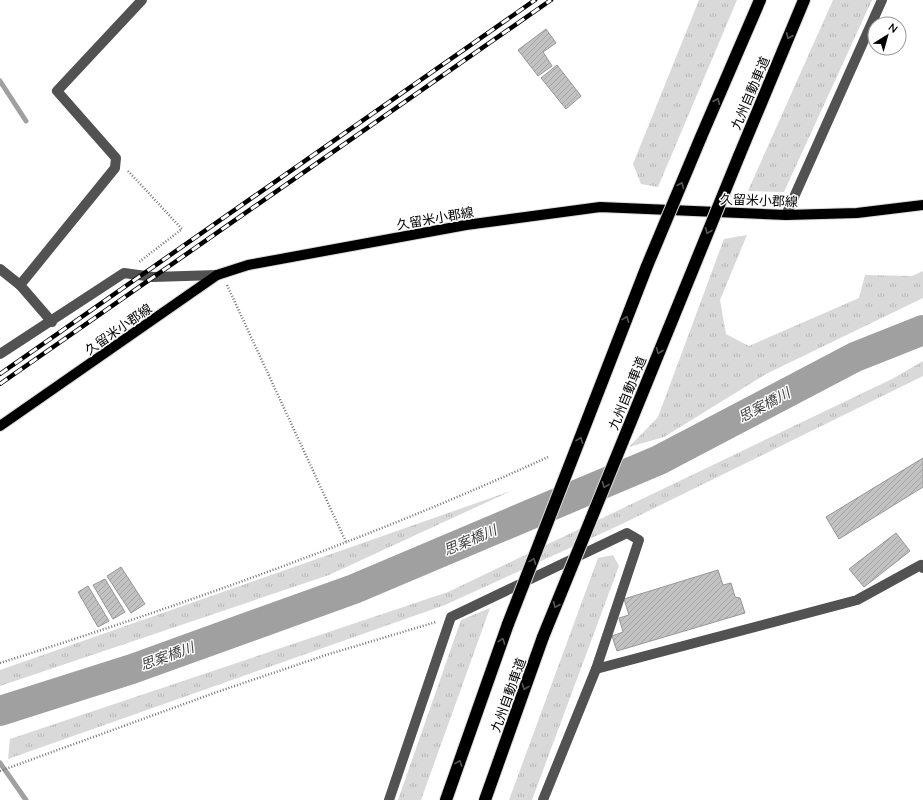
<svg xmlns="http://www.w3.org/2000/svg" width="923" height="800" font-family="Quicksand,'Noto Sans JP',sans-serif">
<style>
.grass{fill:url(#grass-tufts)}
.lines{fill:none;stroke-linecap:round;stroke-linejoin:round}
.stream{stroke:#a0a0a0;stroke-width:5}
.river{stroke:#a0a0a0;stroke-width:30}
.building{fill:url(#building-hatch);stroke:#969696}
.major-casing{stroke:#dbdbdb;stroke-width:12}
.highway-casing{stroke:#dbdbdb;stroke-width:14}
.path{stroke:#747474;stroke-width:2.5;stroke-dasharray:1 2;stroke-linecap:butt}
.minor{stroke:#525252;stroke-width:10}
.major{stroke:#000;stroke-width:10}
.highway{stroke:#000;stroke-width:12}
.rail-casing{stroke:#000;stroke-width:4.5}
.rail{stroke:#fff;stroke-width:3;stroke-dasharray:9;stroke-linecap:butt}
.highway-bridge-casing{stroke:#dbdbdb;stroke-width:14;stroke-linecap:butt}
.highway-bridge{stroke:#000;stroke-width:12}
.oneway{stroke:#595959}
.labels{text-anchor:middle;stroke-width:3;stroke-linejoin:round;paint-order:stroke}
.street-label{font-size:13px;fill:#000;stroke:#fff}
.water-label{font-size:14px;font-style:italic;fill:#414141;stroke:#fff}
</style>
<defs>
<pattern id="grass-tufts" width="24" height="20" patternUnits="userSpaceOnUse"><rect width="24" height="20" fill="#d9d9d9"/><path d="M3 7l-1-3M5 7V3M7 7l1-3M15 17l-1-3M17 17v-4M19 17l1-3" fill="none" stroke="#b8b8b8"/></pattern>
<pattern id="building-hatch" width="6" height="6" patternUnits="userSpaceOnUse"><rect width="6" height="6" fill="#c2c2c2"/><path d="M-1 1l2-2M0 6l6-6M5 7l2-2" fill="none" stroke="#a5a5a5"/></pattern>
</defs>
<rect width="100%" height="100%" fill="#fff"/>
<!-- grass -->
<g class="grass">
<path d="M699 0H737L658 187 641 184 633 164Z"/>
<path d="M833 0H872L784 192 748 191Z"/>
<path d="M747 235 720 300 726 334 749 346 859 298 865 275 912 276 923 271V298L766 374 664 437 629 447 658 417 724 239Z"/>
<path d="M923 361V376L622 524 445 605 8 759 10 739 448 592 892 379Z"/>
<path d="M511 491 329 575 0 686V670Z"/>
<path d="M613 555 619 566 532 800H509L598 558Z"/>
<path d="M490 608 421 800H398L461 620Z"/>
</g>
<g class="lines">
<!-- stream -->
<g class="stream">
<path d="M0 81 26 121"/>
<path d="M0 763 26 800"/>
</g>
<!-- river -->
<path class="river" d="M0 711 132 669 354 589 659 460 855 357 923 330"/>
</g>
<!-- building -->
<g class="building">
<path d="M546 29 556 43 543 52 552 66 538 76 518 50Z"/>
<path d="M557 65 581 96 566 109 541 78Z"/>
<path d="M923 458V487L839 539 826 517Z"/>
<path d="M896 533 910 551 864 587 849 569Z"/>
<path d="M121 567 145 604 131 613 107 576Z"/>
<path d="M718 570 723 585 731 583 735 597 740 598 745 613 617 651 612 636 623 632 619 618 629 615 624 599Z"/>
<path d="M105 579 125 612 113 619 93 585Z"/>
<path d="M88 586 109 621 98 627 78 592Z"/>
</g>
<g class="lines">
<!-- major casing -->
<g class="major-casing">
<path id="major" d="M0 426 217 275 248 265 466 225 600 207 786 215 857 213 923 205"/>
</g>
<!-- highway casing -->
<g class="highway-casing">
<g id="highway">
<path d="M701 137 760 0"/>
<path d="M739 156 804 0"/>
<path d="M446 800 508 624"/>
<path d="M485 800 543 637"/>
</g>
</g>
<!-- path -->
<g class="path">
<path d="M128 171 182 229 139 262"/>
<path d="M227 285 346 542"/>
<path d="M0 663C186 604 371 538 548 457"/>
<path d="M0 771 217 692 326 655 436 622"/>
</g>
<!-- minor -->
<g class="minor">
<path d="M786 215 882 0"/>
<path d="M0 269 20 285"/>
<path d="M52 322 20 285 115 168 116 158 57 91 142 0"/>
<path d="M0 354 124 273 153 277 217 275"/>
<path d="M596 669 857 600 921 565 923 568"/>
<path d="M389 800 451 617 627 533 639 540 596 669 543 800"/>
</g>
<!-- major -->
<use href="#major" class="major"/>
<!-- highway -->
<use href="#highway" class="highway"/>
<!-- rail casing -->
<g class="rail-casing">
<g id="rail">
<path d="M0 374 535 0"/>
<path d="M0 384 551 0"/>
</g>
</g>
<!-- rail -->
<use href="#rail" class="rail"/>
<!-- highway-bridge casing -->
<g class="highway-bridge-casing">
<g id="highway-bridge">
<path d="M508 624 647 266 701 137"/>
<path d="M543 637 739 156"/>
</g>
</g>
<!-- highway-bridge -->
<use href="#highway-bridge" class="highway-bridge"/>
</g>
<!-- one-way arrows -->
<defs><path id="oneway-chevron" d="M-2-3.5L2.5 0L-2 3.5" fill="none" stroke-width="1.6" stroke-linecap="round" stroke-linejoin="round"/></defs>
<g class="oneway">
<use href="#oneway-chevron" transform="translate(789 36) rotate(113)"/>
<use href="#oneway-chevron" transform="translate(717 101) rotate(-67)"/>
<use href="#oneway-chevron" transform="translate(681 185) rotate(-67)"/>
<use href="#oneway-chevron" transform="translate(708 231) rotate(112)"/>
<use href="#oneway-chevron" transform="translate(626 319) rotate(-69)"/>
<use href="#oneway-chevron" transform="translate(659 351) rotate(112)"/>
<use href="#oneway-chevron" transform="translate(580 440) rotate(-69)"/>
<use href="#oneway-chevron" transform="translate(605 485) rotate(112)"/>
<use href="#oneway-chevron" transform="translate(533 561) rotate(-69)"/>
<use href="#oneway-chevron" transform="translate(556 605) rotate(112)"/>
<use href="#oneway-chevron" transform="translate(502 641) rotate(-70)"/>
<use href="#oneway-chevron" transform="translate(525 687) rotate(110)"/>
<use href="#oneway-chevron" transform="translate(459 763) rotate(-70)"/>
</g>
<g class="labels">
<!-- street labels -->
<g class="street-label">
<text transform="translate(750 93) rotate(-67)" y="5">九州自動車道</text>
<text transform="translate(759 200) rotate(2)" y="5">久留米小郡線</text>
<text transform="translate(435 218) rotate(-10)" y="5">久留米小郡線</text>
<text transform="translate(118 329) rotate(-35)" y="5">久留米小郡線</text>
<text transform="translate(627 393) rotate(-68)" y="5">九州自動車道</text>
<text transform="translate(508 695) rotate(-70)" y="5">九州自動車道</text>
</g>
<!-- water labels -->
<g class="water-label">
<text transform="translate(764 405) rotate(-28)" y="5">思案橋川</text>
<text transform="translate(470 540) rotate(-23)" y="5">思案橋川</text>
<text transform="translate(167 656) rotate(-20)" y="5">思案橋川</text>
</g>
</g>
<!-- north arrow -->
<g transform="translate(887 36) rotate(37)"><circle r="19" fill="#ffffff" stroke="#999999"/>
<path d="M0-3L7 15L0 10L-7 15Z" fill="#000000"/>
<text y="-6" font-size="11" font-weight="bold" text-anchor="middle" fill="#000000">N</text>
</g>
</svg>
